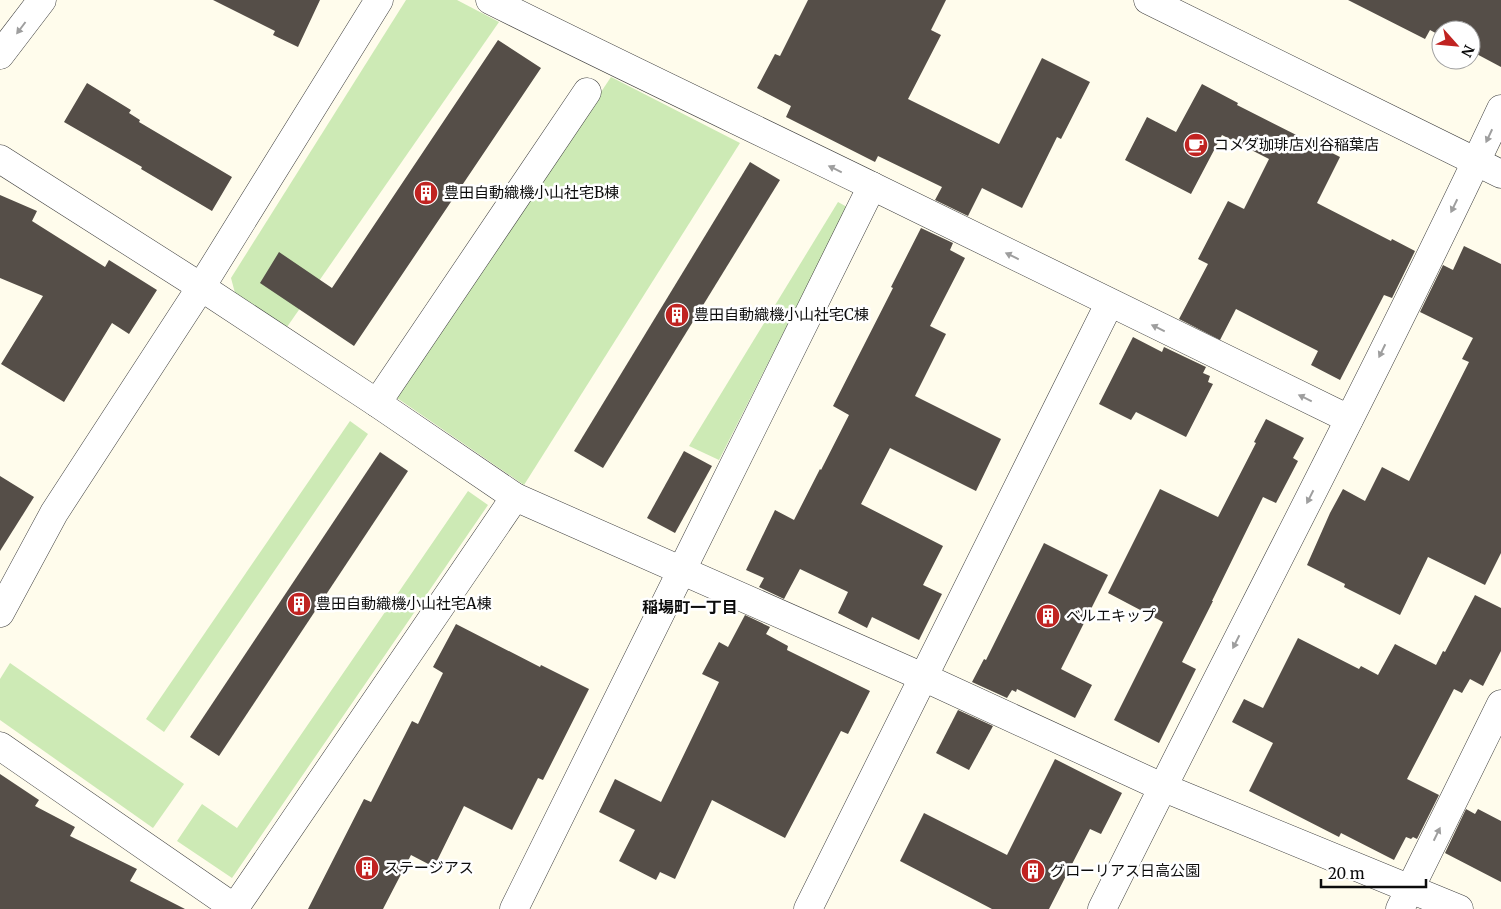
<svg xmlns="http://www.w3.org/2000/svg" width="1501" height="909" font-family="Merriweather,'Noto Sans JP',serif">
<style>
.green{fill:#cdeab5}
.building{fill:#554e48}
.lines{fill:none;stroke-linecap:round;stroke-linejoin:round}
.minor-casing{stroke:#3f3f3f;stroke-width:29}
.tertiary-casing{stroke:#3f3f3f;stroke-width:29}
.minor{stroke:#fff;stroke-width:28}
.tertiary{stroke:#fff;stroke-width:28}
.oneway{fill:#9e9e9e}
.labels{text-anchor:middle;stroke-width:5;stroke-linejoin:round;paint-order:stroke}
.poi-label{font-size:15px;fill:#0c0c0c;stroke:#fff;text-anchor:start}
.neighbourhood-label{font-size:16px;font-weight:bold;fill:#0c0c0c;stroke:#fff}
</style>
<rect width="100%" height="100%" fill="#fffcec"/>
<!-- green -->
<g class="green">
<path d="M406 0H457L499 22 287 327 235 293 231 278Z"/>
<path d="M611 77 740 143 524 485 397 398Z"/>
<path d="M838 202 847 207 719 460 689 446Z"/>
<path d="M350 421 368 434 164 732 146 719Z"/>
<path d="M468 491 488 505 232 878 177 841 202 804 237 828Z"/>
<path d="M10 663 184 784 153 828 0 720V679Z"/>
</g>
<!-- building -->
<g class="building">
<path d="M213 0H320L298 47 273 35 275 31Z"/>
<path d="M808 0H946L931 30 941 35 908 99 999 144 1042 58 1090 82 1061 139 1057 137 1022 208 982 188 968 216 935 200 942 187 878 156 875 162 786 117 791 106 757 88 775 54 780 56Z"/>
<path d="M1348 0H1501V67L1471 51V30H1441V36L1430 30 1425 39Z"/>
<path d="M498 40 541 68 354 346 260 283 279 252 332 288Z"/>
<path d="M87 83 131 110 129 113 140 120 139 122 232 177 212 211 141 169 142 167 64 122Z"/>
<path d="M1202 84 1238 103 1237 105 1340 157 1317 203 1391 241 1392 239 1415 251 1392 298 1384 295 1340 380 1311 365 1318 351 1236 309 1220 340 1179 319 1208 264 1198 259 1228 201 1244 209 1269 159 1222 135 1191 194 1125 160 1147 117 1176 132Z"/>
<path d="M750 162 780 180 603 468 574 451Z"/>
<path d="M0 195 37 211 32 221 105 267 109 260 157 290 129 334 112 323 64 402 1 364 43 296 0 278Z"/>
<path d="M921 228 953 243 950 250 965 258 930 326 946 334 915 396 1001 439 976 491 890 448 861 504 943 546 923 585 942 594 919 640 872 617 867 628 838 613 848 592 800 569 784 599 759 587 764 578 746 570 775 510 794 520 820 469 821 470 849 415 833 406 893 288 891 287Z"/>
<path d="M1464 246 1501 264V553L1485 585 1428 557 1400 615 1344 587 1345 584 1307 565 1330 513 1343 489 1365 501 1382 467 1409 481 1469 362 1462 359 1473 338 1420 312 1443 265 1453 270Z"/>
<path d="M1133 337 1162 352 1164 347 1206 367 1203 373 1210 376 1208 382 1213 384 1186 437 1136 412 1131 420 1099 404Z"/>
<path d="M1266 419 1304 438 1293 458 1298 461 1276 503 1263 497 1212 601H1213L1182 662 1196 669 1159 743 1114 720 1163 622 1108 593 1160 489 1218 517 1256 443 1254 442Z"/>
<path d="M684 451 712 466 675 533 647 518Z"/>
<path d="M380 452 408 471 219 756 190 737Z"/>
<path d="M0 476 34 497 0 551Z"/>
<path d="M1044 543 1108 575 1061 669 1092 685 1075 718 1017 689 1016 692 1012 690 1007 698 972 682 984 659 986 660Z"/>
<path d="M1475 595 1501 608V651L1483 686 1470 679 1462 693 1454 689 1407 779 1439 795 1417 839 1413 837 1411 839 1406 837 1394 860 1341 833 1339 837 1249 791 1273 743 1232 722 1244 699 1263 708 1298 638 1359 669 1361 666 1378 675 1395 644 1436 665 1443 651 1445 652Z"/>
<path d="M745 615 770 627 766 634 788 646 787 650 870 691 848 734 841 731 785 838 712 800 675 879 660 872 656 880 619 861 635 830 599 812 615 779 661 802 719 682 702 674 719 642 728 647Z"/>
<path d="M456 624 540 667 541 665 589 689 543 780 538 778 512 830 464 806 434 867 411 855 383 909H308L364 799 371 802 412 721 418 724 443 673 433 667Z"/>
<path d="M958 710 993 726 969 770 936 753Z"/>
<path d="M1055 759 1122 793 1101 834 1090 829 1049 909H992L900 861 924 813 1007 855Z"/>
<path d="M0 774 39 800 35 806 75 827 70 836 137 869 130 881 185 909H0Z"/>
<path d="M1466 809 1475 814 1478 809 1501 821V882L1445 853Z"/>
</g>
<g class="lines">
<!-- minor casing -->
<g class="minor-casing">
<g id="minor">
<path d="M490 0C618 64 747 125 874 187 1032 265 1190 343 1349 419"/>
<path d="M0 55 42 0"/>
<path d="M0 159 201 287 377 403 515 497 923 677 1162 787 1459 909"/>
<path d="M377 403 587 92"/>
<path d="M0 613 54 513 201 287 379 0"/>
<path d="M0 746 236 909"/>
<path d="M234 909 515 497"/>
<path d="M514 909 872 186"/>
<path d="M808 909 1109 304"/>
<path d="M1102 909C1234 642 1374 379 1501 109"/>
<path d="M1400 909 1501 704"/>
</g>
</g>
<!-- tertiary casing -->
<g class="tertiary-casing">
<path id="tertiary" d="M1148 0 1501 174"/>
</g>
<!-- minor -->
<use href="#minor" class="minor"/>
<!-- tertiary -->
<use href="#tertiary" class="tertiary"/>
</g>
<!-- one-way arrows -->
<defs><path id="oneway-solid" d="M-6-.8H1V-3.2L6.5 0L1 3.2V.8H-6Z" transform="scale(1.25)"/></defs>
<g class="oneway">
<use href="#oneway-solid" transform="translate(21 28) rotate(127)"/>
<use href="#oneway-solid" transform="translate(1489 136) rotate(115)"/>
<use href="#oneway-solid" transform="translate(835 169) rotate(-154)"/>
<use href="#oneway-solid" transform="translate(1454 206) rotate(116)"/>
<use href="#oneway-solid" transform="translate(1012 256) rotate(-154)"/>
<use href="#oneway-solid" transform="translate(1158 328) rotate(-154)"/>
<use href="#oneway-solid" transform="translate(1382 351) rotate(116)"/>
<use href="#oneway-solid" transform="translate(1305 398) rotate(-154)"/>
<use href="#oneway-solid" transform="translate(1310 497) rotate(117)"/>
<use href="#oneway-solid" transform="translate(1236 642) rotate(117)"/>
<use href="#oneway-solid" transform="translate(1437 834) rotate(-64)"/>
</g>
<!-- icons -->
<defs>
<g id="cafe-disc" transform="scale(1.25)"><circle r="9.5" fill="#c02321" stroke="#fff"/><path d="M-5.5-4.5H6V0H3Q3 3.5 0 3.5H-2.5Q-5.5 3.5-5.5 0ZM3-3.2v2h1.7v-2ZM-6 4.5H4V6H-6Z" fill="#fff"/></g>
<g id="building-disc" transform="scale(1.25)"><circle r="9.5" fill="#c02321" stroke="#fff"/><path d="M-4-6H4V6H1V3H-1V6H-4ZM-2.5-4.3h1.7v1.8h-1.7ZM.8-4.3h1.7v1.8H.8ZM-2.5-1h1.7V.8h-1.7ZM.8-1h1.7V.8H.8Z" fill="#fff"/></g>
</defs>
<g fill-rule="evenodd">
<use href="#cafe-disc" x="1196" y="145"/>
<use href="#building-disc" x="426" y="193"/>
<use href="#building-disc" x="677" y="315"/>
<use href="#building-disc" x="299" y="604"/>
<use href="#building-disc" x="1048" y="616"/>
<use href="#building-disc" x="367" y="868"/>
<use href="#building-disc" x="1033" y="871"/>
</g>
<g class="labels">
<!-- poi labels -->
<g class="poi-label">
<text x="1214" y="150">コメダ珈琲店刈谷稲葉店</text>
<text x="444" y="198">豊田自動織機小山社宅B棟</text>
<text x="694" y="320">豊田自動織機小山社宅C棟</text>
<text x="316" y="609">豊田自動織機小山社宅A棟</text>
<text x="1066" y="621">ベルエキップ</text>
<text x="384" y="873">ステージアス</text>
<text x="1050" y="876">グローリアス日高公園</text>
</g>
<!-- neighbourhood labels -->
<g class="neighbourhood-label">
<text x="690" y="613">稲場町一丁目</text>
</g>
</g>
<!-- north arrow -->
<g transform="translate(1456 45) rotate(117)"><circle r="24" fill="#ffffff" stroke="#9e9e9e"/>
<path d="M0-4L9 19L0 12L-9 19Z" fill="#c02321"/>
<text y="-8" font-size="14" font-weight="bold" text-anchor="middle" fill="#0c0c0c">N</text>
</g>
<!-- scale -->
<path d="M1321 879v8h105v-8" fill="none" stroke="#0c0c0c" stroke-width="2.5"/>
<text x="1328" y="879" font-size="15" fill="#0c0c0c" stroke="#ffffff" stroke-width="4" paint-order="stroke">20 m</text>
</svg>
